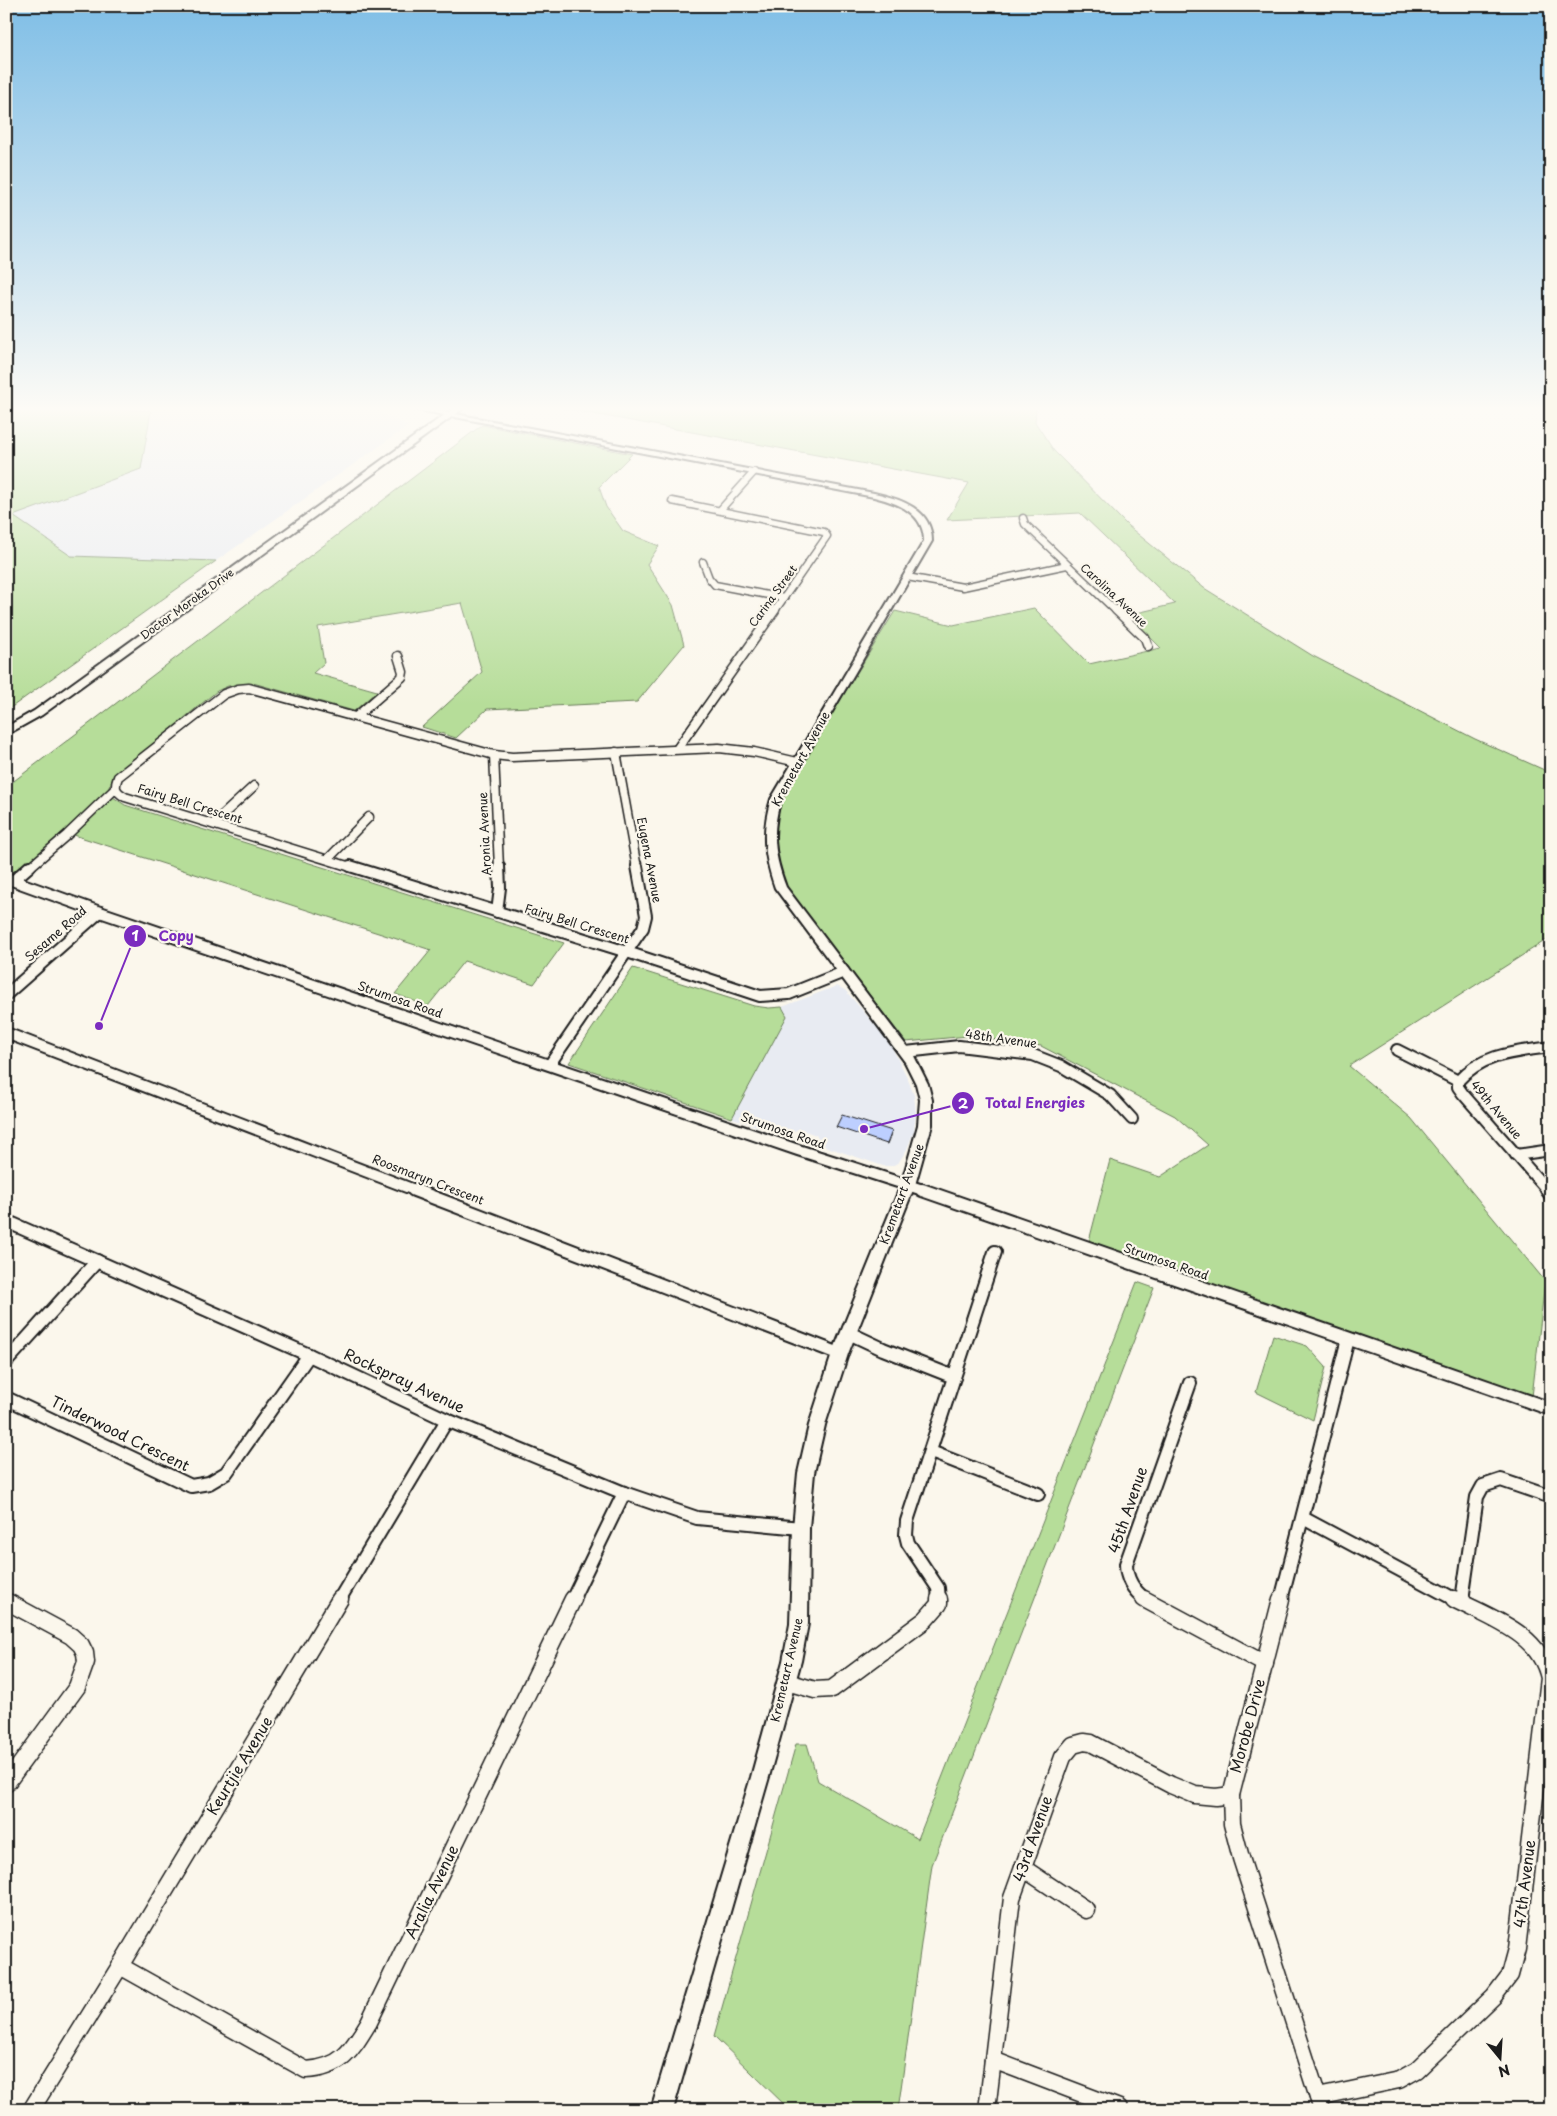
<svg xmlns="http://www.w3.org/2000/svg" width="1557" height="2116" font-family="'Playpen Sans',sans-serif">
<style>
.built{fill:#e8ebf2}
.green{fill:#b6dd99;stroke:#697c5a}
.building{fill:#bdcfff;stroke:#1c1c1c}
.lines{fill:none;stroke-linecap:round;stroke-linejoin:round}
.minor-far4-casing{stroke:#1c1c1c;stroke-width:9}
.minor-far3-casing{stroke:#1c1c1c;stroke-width:11}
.minor-far2-casing{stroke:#1c1c1c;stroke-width:14}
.minor-far1-casing{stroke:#1c1c1c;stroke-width:16}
.minor-casing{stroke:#1c1c1c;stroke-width:19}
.tertiary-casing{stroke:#1c1c1c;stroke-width:4}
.secondary-casing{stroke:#1c1c1c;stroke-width:4}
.minor-far4{stroke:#fbf7ec;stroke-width:6}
.minor-far3{stroke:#fbf7ec;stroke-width:8}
.minor-far2{stroke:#fbf7ec;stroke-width:10}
.minor-far1{stroke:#fbf7ec;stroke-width:12}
.minor{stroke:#fbf7ec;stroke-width:16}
.tertiary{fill:#fbf7ec;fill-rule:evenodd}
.secondary{fill:#fbf7ec;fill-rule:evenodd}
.labels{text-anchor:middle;stroke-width:4.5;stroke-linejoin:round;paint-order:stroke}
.far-street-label{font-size:11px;fill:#1c1c1c;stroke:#fbf7ec}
.street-label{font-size:12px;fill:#1c1c1c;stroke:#fbf7ec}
.near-street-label{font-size:15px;fill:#1c1c1c;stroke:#fbf7ec}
.leader{fill:none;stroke:#7b2cbf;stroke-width:2}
.callout-dot{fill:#7b2cbf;stroke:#fbf7ec;stroke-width:2}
.mark-label{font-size:15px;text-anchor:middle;font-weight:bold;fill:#fff}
.callout-label{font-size:14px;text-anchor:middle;font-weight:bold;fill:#7b2cbf;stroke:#fbf7ec;stroke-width:4.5;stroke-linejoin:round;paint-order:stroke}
</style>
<rect width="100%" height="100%" fill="#fbf7ec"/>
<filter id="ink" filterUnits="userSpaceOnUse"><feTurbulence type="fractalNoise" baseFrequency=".02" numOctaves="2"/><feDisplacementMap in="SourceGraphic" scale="10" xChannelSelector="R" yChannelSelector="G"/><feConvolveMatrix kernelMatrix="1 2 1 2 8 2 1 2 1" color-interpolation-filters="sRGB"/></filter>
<g filter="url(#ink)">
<!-- built -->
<g class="built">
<path d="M194 408H371L408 426 216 561 71 556 12 515 141 469 151 411Z"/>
<path d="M837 986 845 990 888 1040 907 1077 914 1095 916 1113 914 1131 907 1149 899 1162 892 1166H883L821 1145 816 1135 799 1129 784 1135 732 1118 787 1016 782 1007Z"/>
</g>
<!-- green -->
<g class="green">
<path d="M6 408H97L151 411 141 469 13 516 71 556 216 561 6 711Z"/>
<path d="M561 408H1036L1035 422 1054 451 1128 526 1204 588 1313 656 1475 739 1551 773V937L1349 1066 1411 1118 1545 1281 1532 1397 1089 1241 1110 1160 1160 1177 1208 1145 1175 1116 1041 1046 968 1036 906 1042 786 887C779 865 772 843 777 820 782 789 807 755 823 728 847 689 871 650 895 611L953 625 1034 608 1089 664 1161 648 1128 615 1175 604 1080 513 947 520 969 483Z"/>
<path d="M482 425 632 454 599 487 606 507 623 531 659 546 647 564 673 605 684 645 637 702 487 709 456 738 422 727 482 672 462 603 318 627 324 663 313 673 377 691 354 711 253 683 228 686 217 691 114 776 109 787 113 797 125 805 564 943 534 984 464 961 428 1006 395 994 431 950 74 835 26 876 6 869V787Z"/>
<path d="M633 968 754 1006 769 1008 782 1007 787 1016 732 1118 569 1063Z"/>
<path d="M1137 1282 1154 1288 932 1865 898 2110H790L714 2036 796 1744H807L818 1781 918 1839Z"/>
<path d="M1273 1335 1307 1346 1326 1367 1313 1420 1256 1392Z"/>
</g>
<!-- building -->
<path class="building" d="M842 1115 892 1131 887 1144 836 1127Z"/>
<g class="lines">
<!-- minor-far4 casing -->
<g class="minor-far4-casing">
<g id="minor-far4">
<path d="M672 501 824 532 827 536 774 612"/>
<path d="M721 509 754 472"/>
<path d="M1023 518 1025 524 1117 612"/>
<path d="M703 562 709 578 715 585 784 598"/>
<path d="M907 577 963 587 1067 565"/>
</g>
</g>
<!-- minor-far3 casing -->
<g class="minor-far3-casing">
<g id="minor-far3">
<path d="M1116 610 1145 638 1148 646"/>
<path d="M357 716 402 677 403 672 398 656"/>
<path d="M677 749 775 610"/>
<path d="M616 752 637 868"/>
<path d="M494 755 499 868"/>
<path d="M213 824 254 786"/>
<path d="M328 859 369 817"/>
<path d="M29 868 67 835 115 789"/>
<path d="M354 868 125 797C115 791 114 788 118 777L224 694 238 689 249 688 494 755 512 757 719 748 754 752 797 762"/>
</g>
</g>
<!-- minor-far2 casing -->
<g class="minor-far2-casing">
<g id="minor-far2">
<path d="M350 866 627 952 760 996 789 994 844 972"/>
<path d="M6 878 100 912 798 1150 926 1191"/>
<path d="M14 880 30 866"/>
<path d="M497 912 500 888 499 866"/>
<path d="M6 995 100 912"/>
<path d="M6 1033 417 1191"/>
<path d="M1397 1050 1458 1081"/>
<path d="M906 1052 959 1046 1033 1055 1061 1066 1110 1095 1132 1119"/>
<path d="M550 1064 643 928 646 916 637 866"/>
<path d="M1516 1155 1551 1150"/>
<path d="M1548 1191 1463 1094 1458 1087V1081C1483 1053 1516 1052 1551 1047"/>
</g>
</g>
<!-- minor-far1 casing -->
<g class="minor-far1-casing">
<g id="minor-far1">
<path d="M414 1190 840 1354"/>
<path d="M922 1190 1551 1409"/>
<path d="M1547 1190 1551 1195"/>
<path d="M6 1221 309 1355 447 1420 624 1493 697 1518 801 1528"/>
<path d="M849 1333 883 1349 954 1377"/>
<path d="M6 1362 97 1261"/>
<path d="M6 1398 191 1486 209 1483 226 1473 309 1355"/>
<path d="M931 1452 1038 1494"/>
<path d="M1303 1518 1456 1600"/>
<path d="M339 1600 447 1420"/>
<path d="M572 1600 624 1493"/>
<path d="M939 1600 938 1588 908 1543 906 1535 907 1521 995 1252"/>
<path d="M1146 1600C1134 1591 1126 1579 1126 1564L1190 1383"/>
<path d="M1281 1600 1348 1339"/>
<path d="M1462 1600 1477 1497 1483 1486 1501 1480 1551 1497"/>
</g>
</g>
<!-- minor casing -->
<g class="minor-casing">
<g id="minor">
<path d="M1144 1599 1265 1664"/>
<path d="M1281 1599 1231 1795 1232 1824 1241 1858 1322 2110"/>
<path d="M6 1601 71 1636 81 1645 85 1653 86 1662 77 1687 6 1784"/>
<path d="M1462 1602V1599"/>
<path d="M787 1682 815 1690 832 1689 925 1620 939 1604V1599"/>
<path d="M1023 1868 1086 1910"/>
<path d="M120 1966 306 2070C342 2068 352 2050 369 2022L573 1599"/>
<path d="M993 2060 1119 2108"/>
<path d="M1318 2097 1399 2080 1417 2070 1494 1996 1510 1975 1517 1949 1549 1678C1540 1633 1490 1618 1454 1599"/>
<path d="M31 2110 120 1966 340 1599"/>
<path d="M987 2110 1012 1898 1063 1757 1073 1745 1084 1742 1091 1743 1171 1785 1195 1795 1216 1797 1231 1795"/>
</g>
</g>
<!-- tertiary casing -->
<g class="tertiary-casing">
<path id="tertiary" d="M408 408H424L874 493C901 499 932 509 932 541L781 799C771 832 774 855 786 887L914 1056 928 1084 932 1100V1125L915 1185 848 1354 825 1425 814 1473 809 1528 808 1624 801 1661 769 1777 673 2110H651L751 1777 783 1661 790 1624 793 1528 798 1473 809 1425 832 1354 901 1185 918 1125 920 1100 916 1084 905 1062 775 888C764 856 761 832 771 799L924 541C924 513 898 503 874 497Z"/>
</g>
<!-- secondary casing -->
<g class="secondary-casing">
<path id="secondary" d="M454 408H464L42 715 6 735V727L34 711Z"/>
</g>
<!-- minor-far4 -->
<use href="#minor-far4" class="minor-far4"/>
<!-- minor-far3 -->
<use href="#minor-far3" class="minor-far3"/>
<!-- minor-far2 -->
<use href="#minor-far2" class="minor-far2"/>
<!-- minor-far1 -->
<use href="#minor-far1" class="minor-far1"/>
<!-- minor -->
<use href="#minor" class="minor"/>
<!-- tertiary -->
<use href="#tertiary" class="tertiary"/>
<!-- secondary -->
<use href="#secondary" class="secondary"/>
</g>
</g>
<!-- sky -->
<linearGradient id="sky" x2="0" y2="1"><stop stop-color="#7fbee6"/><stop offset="0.58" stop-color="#fdfbf6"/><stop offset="1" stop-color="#fdfbf6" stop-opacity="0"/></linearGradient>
<rect width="1557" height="705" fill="url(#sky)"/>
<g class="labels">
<!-- far-street labels -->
<g class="far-street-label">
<text transform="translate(1114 595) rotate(43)" y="4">Carolina Avenue</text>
<text transform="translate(773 596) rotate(-54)" y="4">Carina Street</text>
<text transform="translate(187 604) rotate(-36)" y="4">Doctor Moroka Drive</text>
</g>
<!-- street labels -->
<g class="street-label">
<text transform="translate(801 759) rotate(-61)" y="4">Kremetart Avenue</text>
<text transform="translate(190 804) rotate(17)" y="4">Fairy Bell Crescent</text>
<text transform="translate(485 834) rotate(-93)" y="4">Aronia Avenue</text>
<text transform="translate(649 860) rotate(79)" y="4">Eugena Avenue</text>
<text transform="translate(577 924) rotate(17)" y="4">Fairy Bell Crescent</text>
<text transform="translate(56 934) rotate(-41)" y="4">Sesame Road</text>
<text transform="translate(400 1000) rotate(19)" y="4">Strumosa Road</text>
<text transform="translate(1001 1039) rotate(8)" y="4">48th Avenue</text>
<text transform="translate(1496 1110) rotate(50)" y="4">49th Avenue</text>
<text transform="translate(783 1131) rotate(19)" y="4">Strumosa Road</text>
<text transform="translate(428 1180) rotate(21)" y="4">Roosmaryn Crescent</text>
<text transform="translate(902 1194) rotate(-70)" y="4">Kremetart Avenue</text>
<text transform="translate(1166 1262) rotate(19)" y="4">Strumosa Road</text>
<text transform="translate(787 1670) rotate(-77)" y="4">Kremetart Avenue</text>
</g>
<!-- near-street labels -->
<g class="near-street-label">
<text transform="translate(404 1381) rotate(25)" y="5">Rockspray Avenue</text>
<text transform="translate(120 1434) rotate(26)" y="5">Tinderwood Crescent</text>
<text transform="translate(1128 1510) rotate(-71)" y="5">45th Avenue</text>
<text transform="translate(1248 1726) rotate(-75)" y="5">Morobe Drive</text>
<text transform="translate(240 1766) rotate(-59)" y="5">Keurtjie Avenue</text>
<text transform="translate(1033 1839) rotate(-71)" y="5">43rd Avenue</text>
<text transform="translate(1525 1884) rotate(-83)" y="5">47th Avenue</text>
<text transform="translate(432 1892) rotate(-64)" y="5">Aralia Avenue</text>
</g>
</g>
<!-- callouts -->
<path class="leader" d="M99 1026L135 936M864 1129L963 1103"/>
<g class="callout-dot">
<circle cx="99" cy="1026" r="5"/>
<circle cx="864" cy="1129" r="5"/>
<circle cx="135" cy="936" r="12"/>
<circle cx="963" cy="1103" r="12"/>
</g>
<g class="mark-label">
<text x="135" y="941">1</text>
<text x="963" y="1109">2</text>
</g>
<g class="callout-label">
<text x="176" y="941">Copy</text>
<text x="1035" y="1108">Total Energies</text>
</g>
<!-- margin -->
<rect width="1557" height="2116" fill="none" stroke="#fbf7ec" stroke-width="25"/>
<rect x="12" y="12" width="1532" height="2091" fill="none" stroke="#1c1c1c" stroke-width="2" filter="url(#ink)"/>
<!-- north arrow -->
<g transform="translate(1500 2058) rotate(162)" stroke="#fbf7ec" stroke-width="4" paint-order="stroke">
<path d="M0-4L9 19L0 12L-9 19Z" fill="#1c1c1c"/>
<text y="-8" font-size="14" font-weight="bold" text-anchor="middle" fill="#1c1c1c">N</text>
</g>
</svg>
